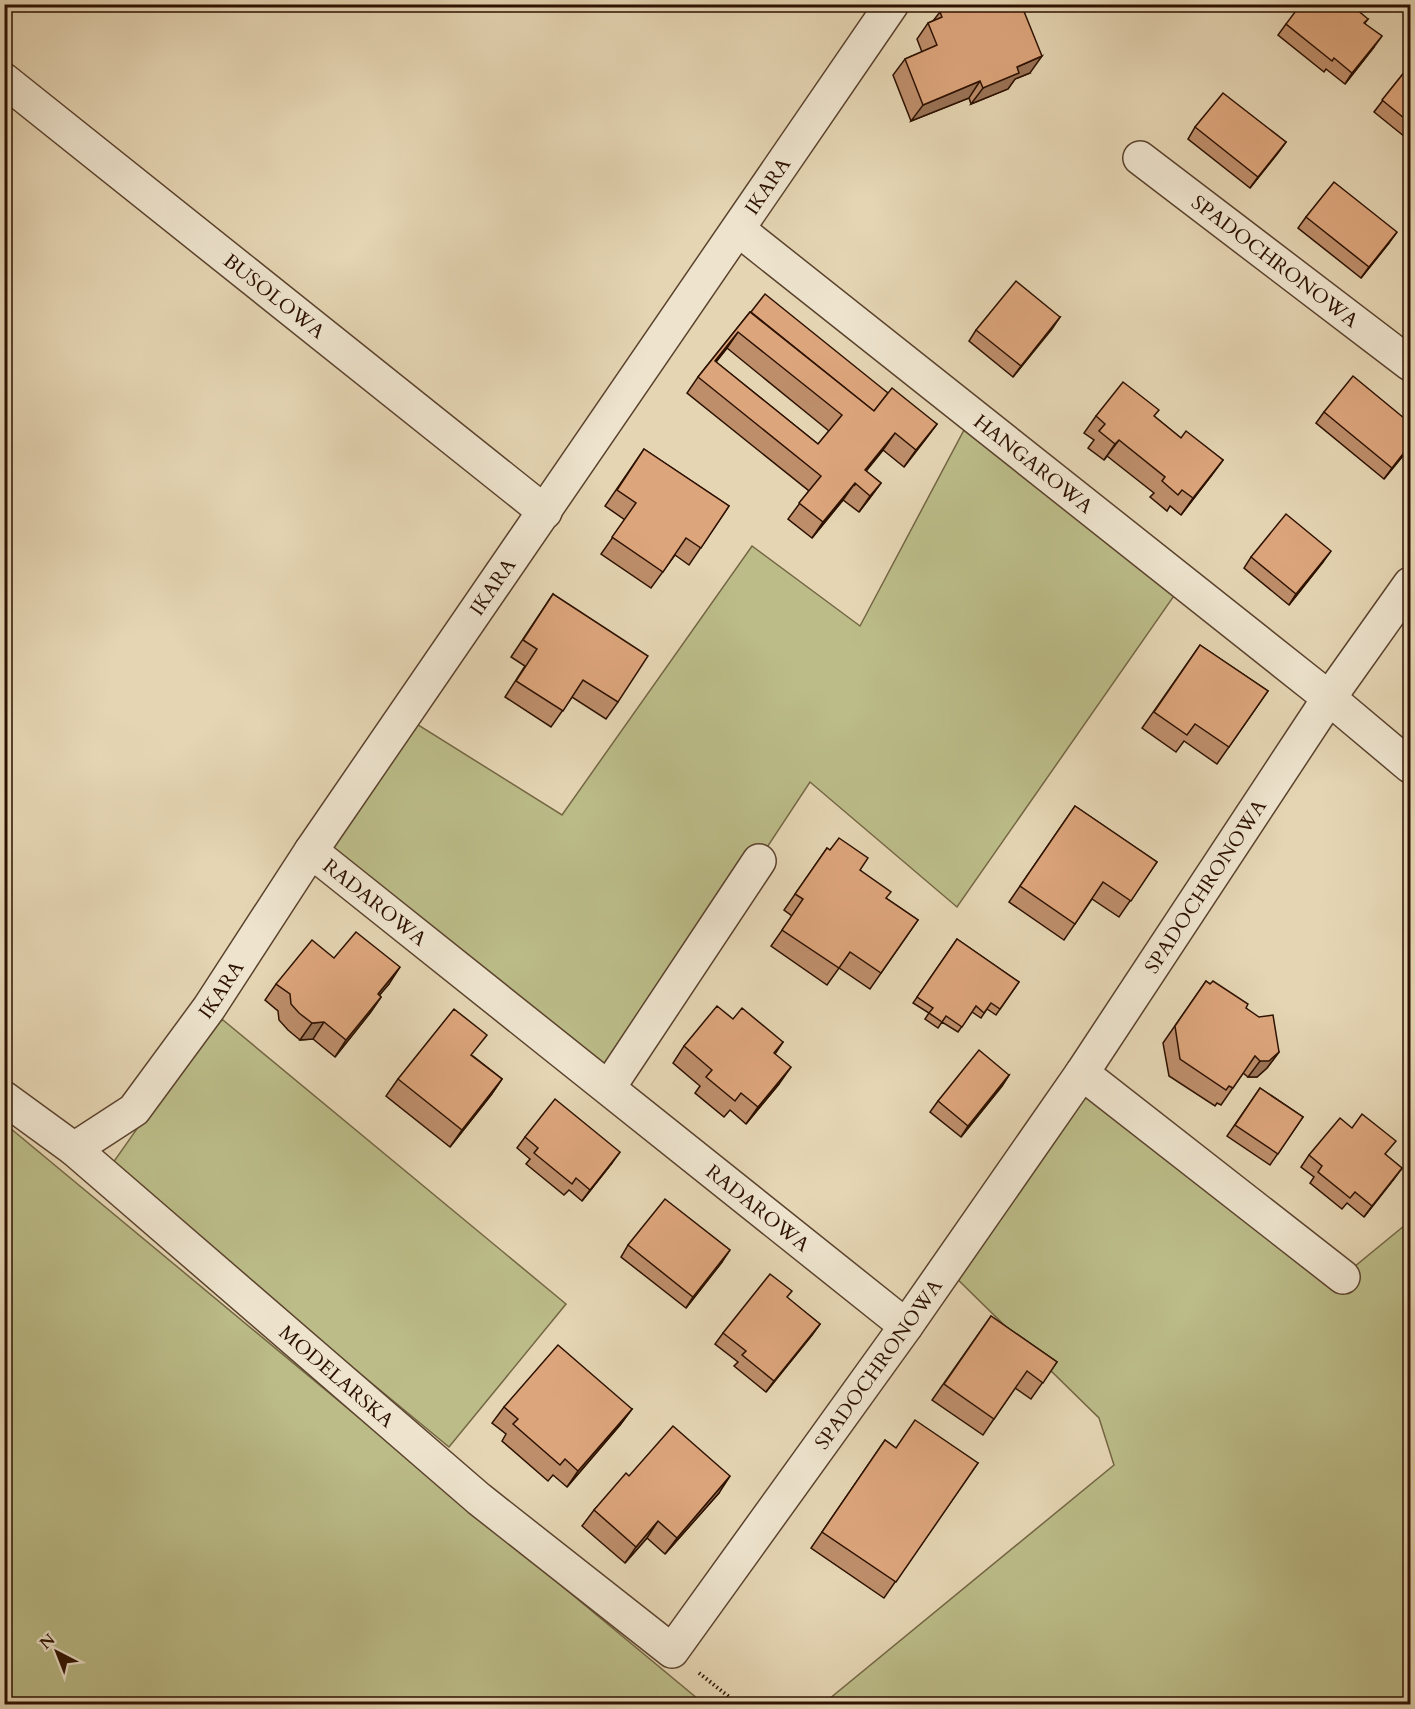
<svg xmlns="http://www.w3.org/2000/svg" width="1415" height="1709" font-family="Cardo,serif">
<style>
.green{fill:#bbbc88;stroke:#746644;stroke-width:1.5}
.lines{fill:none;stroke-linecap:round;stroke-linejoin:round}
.street-casing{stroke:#5b422d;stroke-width:36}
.path{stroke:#2d1100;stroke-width:4;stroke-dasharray:1.5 3;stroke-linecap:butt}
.street{stroke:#eee4ce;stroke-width:33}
.wall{fill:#be8e6b;stroke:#2d1100;stroke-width:1.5;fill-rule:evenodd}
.shaded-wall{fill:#9b7457;stroke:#2d1100;stroke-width:1.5}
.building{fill:#dda57c;stroke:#2d1100;stroke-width:1.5;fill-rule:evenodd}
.labels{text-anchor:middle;stroke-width:6;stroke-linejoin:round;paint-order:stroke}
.street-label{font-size:20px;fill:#2d1100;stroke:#eee4ce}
</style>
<rect width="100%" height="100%" fill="#e5d5b3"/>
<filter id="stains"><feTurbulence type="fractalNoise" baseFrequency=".00333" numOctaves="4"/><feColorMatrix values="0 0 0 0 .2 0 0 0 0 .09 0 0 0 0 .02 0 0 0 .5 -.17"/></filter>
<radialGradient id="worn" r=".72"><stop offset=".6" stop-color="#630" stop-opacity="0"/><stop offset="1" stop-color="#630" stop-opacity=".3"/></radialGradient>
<!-- green -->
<g class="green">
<path d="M972 415 1183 583 957 907 810 782 609 1087 311 851 404 716 562 815 752 546 860 626Z"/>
<path d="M223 1020 566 1304 449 1447 110 1167 210 1025Z"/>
<path d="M1082 1073 1343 1276 1410 1221V1704H823L1114 1465 1099 1418 946 1268Z"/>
<path d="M4 1123 704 1704H5Z"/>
</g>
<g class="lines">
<!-- street casing -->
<g class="street-casing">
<g id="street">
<path id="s1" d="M4 80 545 512"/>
<path id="s2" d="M1140 158 1410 364"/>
<path id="s3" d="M739 230 1329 698 1410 766"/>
<path id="s4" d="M311 851 906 1326"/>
<path d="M1082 1073 1343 1277"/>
<path d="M609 1087 759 861"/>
<path id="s5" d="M4 1098 74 1149 479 1499 672 1651 906 1326 1082 1073 1329 698 1410 584"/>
<path id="s6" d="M74 1149 134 1110 209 1008 311 851 892 4"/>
</g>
</g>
<!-- path -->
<path class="path" d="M699 1673 738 1704"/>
<!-- street -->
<use href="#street" class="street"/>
</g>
<!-- wall -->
<g class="wall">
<path d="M940 12 1030 73 1015 79 1008 89 971 104 969 98 911 121 893 75 905 59 922 52 917 39 928 23 933 21Z"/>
<path d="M1368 19 1365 23 1374 47 1345 84 1326 69 1324 72 1278 35 1286 24Z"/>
<path d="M1410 65V141L1374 112Z"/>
<path d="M1195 127 1286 142 1250 188 1188 139Z"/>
<path d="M1306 217 1389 243 1361 278 1298 228Z"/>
<path d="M1410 307V318L1406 314Z"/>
<path d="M750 312 888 393 937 424 904 467 883 450 866 471 881 483 869 499 859 512 843 500 812 538 788 519 809 491 687 393 698 377ZM727 348 829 431 818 444 716 362Z"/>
<path d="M1060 317 1013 377 969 341 976 330Z"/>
<path d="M1324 412 1410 447 1384 479 1316 423Z"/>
<path d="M1096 416H1154L1181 438 1223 460 1211 476 1181 515 1170 506 1167 511 1150 497 1154 493 1107 456 1104 460 1088 448 1094 440 1084 433Z"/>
<path d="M644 449 729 506 689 565 675 555 651 588 601 554 625 520 605 506Z"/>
<path d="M1251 557 1323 562 1289 605 1244 568Z"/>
<path d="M553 594 618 702 606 719 572 697 551 727 505 697 525 666 511 657Z"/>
<path d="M1200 645 1268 691 1217 764 1184 741 1176 752 1142 728Z"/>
<path d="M1075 806 1157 862 1119 917 1092 899 1064 940 1009 902Z"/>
<path d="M827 848 860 870 886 898 918 920 870 989 839 968 827 985 771 946 792 916 784 910Z"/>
<path d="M1410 908V919L1406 915Z"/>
<path d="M957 939 1019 982 996 1015 987 1009 981 1018 972 1012 958 1032 942 1022 938 1028 925 1019 929 1013 913 1003Z"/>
<path d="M334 958 389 984 379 995 381 997 370 1013 335 1057 313 1039 300 1040 288 1030 279 1020 278 1011 265 1000 276 984Z"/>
<path d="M1206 981 1246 1008 1279 1052 1267 1068 1257 1077H1248L1243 1073 1221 1105 1217 1103 1215 1106 1169 1076 1163 1043Z"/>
<path d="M733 1019 783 1042 775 1054 779 1084 746 1124 730 1110 724 1117 695 1093 700 1086 673 1063 684 1046Z"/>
<path d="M473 1056 502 1079 491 1095 450 1147 386 1096 398 1079Z"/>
<path d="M1009 1075 1002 1086 961 1137 930 1112 938 1101Z"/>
<path d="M1260 1088 1303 1117 1270 1165 1227 1136Z"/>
<path d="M525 1137 612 1163 582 1201 569 1190 564 1195 526 1164 530 1159 517 1148Z"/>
<path d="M1309 1155H1386L1402 1168 1364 1217 1347 1203 1342 1209 1310 1183 1314 1177 1301 1167Z"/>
<path d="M628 1245 722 1262 686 1308 621 1257Z"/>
<path d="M787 1298 820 1324 812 1335 766 1392 734 1366 738 1362 715 1344 723 1333Z"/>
<path d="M991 1316 1057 1362 1031 1399 1015 1388 983 1435 932 1400Z"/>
<path d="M504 1407 632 1409 620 1425 567 1487 553 1475 548 1481 502 1441 506 1434 492 1423Z"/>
<path d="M885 1440 896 1448 978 1463 884 1598 811 1548Z"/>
<path d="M629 1476 719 1493 665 1554 647 1538 625 1563 582 1526 594 1510Z"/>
</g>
<!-- shaded-wall -->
<g class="shaded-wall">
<path d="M1382 36 1374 47 1345 84 1352 73Z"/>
<path d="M1042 56 1030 73 1015 79 1008 89 971 104 983 88 1017 67Z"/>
<path d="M980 81 969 98 911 121 923 105Z"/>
<path d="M1286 142 1278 153 1250 188 1258 177Z"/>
<path d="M1397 232 1389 243 1361 278 1369 267Z"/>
<path d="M1060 317 1052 329 1013 377 1021 366Z"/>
<path d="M738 332 727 348 703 378 715 361Z"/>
<path d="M937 424 925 440 904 467 916 450Z"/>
<path d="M895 433 883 450 854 486 865 470Z"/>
<path d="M1119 440 1104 460 1115 444Z"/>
<path d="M1410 445V447L1384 479 1392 468Z"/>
<path d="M1223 460 1211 476 1181 515 1193 498Z"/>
<path d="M855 483 843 500 812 538 823 522Z"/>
<path d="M881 483 869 499 859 512 870 496Z"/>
<path d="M1331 551 1323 562 1289 605 1296 594Z"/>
<path d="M400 967 389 984 367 1010 378 994Z"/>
<path d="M381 997 370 1013 335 1057 346 1040Z"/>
<path d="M324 1022 313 1039 300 1040 312 1023Z"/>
<path d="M1279 1052 1267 1068 1257 1077H1248L1260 1061Z"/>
<path d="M791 1067 779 1084 746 1124 758 1107Z"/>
<path d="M1009 1075 1002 1086 961 1137 968 1126Z"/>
<path d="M502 1079 491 1095 450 1147 462 1130Z"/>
<path d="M620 1152 612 1163 582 1201 590 1190Z"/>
<path d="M1402 1168 1394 1179 1364 1217 1372 1206Z"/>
<path d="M730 1250 722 1262 686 1308 693 1297Z"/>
<path d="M820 1324 812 1335 766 1392 774 1381Z"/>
<path d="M632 1409 620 1425 567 1487 578 1471Z"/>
<path d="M730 1476 719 1493 665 1554 677 1538Z"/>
<path d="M658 1521 647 1538 625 1563 636 1547Z"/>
</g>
<!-- building -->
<g class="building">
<path d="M957 4H1021L1042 56 1017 67 1019 73 983 88 980 81 923 105 905 59 937 45 928 23 942 17 940 12Z"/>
<path d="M1301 4H1350L1368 19 1364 23 1382 36 1352 73 1334 58 1332 61 1286 24Z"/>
<path d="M1410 65V123L1382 100Z"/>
<path d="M1223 93 1286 142 1258 177 1195 127Z"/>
<path d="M1334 182 1397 232 1369 267 1306 217Z"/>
<path d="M1016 281 1060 317 1021 366 976 330Z"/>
<path d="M765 294 888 393 874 411 751 312Z"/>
<path d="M750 312 874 411 892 388 937 424 916 450 895 433 865 470 881 483 870 496 855 483 823 522 799 503 821 476 698 377ZM738 332 842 415 818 444 715 361Z"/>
<path d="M1353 376 1410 423V445L1392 468 1324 412Z"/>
<path d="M1123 382 1159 410 1154 416 1181 438 1186 431 1223 460 1193 498 1182 490 1178 495 1162 481 1165 477 1119 440 1115 444 1099 431 1105 424 1096 416Z"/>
<path d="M644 449 729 506 701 548 686 538 663 572 612 537 636 503 617 490Z"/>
<path d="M1286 514 1331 551 1296 594 1251 557Z"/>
<path d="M553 594 648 656 618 702 583 680 563 711 516 681 537 649 523 640Z"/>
<path d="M1200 645 1268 691 1229 747 1195 724 1187 735 1154 712Z"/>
<path d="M1075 806 1157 862 1131 901 1103 882 1075 924 1020 886Z"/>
<path d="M839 838 868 858 860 870 891 892 886 898 918 920 881 973 850 952 839 968 782 930 803 899 795 894 827 848 830 850Z"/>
<path d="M356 932 400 967 378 994 381 997 346 1040 324 1022 312 1023 299 1013 291 1004 290 994 276 984 312 940 334 958Z"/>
<path d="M957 939 1019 982 1000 1009 991 1003 984 1013 976 1006 962 1027 946 1016 942 1022 929 1013 933 1008 917 997Z"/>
<path d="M1206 981 1210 984 1213 981 1248 1004 1246 1008 1259 1017 1273 1015 1279 1052 1269 1061H1260L1255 1056 1233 1088 1229 1086 1226 1090 1180 1059 1175 1026Z"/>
<path d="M717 1006 733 1019 742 1008 783 1042 774 1053 791 1067 758 1107 741 1093 735 1101 706 1077 712 1070 684 1046Z"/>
<path d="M454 1009 487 1035 471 1055 502 1079 462 1130 398 1079Z"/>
<path d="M979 1050 1009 1075 968 1126 938 1101Z"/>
<path d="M1260 1088 1303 1117 1278 1154 1235 1125Z"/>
<path d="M555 1099 620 1152 590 1190 576 1178 572 1184 534 1153 538 1148 525 1137Z"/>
<path d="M1362 1114 1396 1141 1385 1154 1402 1168 1372 1206 1355 1192 1350 1198 1318 1172 1322 1166 1309 1155 1340 1118 1352 1128Z"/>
<path d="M665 1199 730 1250 693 1297 628 1245Z"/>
<path d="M770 1274 792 1291 787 1297 820 1324 774 1381 742 1355 746 1351 723 1333Z"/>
<path d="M991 1316 1057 1362 1043 1383 1027 1371 994 1419 944 1384Z"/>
<path d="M558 1345 632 1409 578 1471 565 1459 560 1465 513 1424 518 1419 504 1407Z"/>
<path d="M915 1420 978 1463 896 1582 822 1532 885 1440 896 1448Z"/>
<path d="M673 1426 730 1476 677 1538 658 1521 636 1547 594 1510 626 1473 629 1476Z"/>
</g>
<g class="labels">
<!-- street labels -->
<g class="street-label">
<text dy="7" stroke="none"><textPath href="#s6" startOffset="1192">IKARA</textPath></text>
<text dy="7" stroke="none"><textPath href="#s2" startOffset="170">SPADOCHRONOWA</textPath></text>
<text dy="7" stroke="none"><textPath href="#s1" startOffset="346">BUSOLOWA</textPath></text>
<text dy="7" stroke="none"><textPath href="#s3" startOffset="376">HANGAROWA</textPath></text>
<text dy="7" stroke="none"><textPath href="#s6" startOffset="706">IKARA</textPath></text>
<text dy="7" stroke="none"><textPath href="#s5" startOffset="1800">SPADOCHRONOWA</textPath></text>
<text dy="7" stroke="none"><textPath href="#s4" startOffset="82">RADAROWA</textPath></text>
<text dy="7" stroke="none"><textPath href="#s6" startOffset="220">IKARA</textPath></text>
<text dy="7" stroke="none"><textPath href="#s4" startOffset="572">RADAROWA</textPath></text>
<text dy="7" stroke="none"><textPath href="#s5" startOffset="1221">SPADOCHRONOWA</textPath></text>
<text dy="7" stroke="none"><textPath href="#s5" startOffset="434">MODELARSKA</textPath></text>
</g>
</g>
<!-- margin -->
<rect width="1415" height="1709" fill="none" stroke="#e5d5b3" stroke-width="24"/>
<rect x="6" y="6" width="1403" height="1697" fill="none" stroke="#2d1100" stroke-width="3"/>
<rect x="12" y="12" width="1391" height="1685" fill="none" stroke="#2d1100" stroke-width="1.5"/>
<!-- north arrow -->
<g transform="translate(57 1652) rotate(318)" stroke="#eee4ce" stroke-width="4.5" paint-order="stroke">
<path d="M0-4.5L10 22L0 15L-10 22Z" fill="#2d1100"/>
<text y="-9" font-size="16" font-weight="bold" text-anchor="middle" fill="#2d1100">N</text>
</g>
<rect width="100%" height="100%" filter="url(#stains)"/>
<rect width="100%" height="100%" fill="url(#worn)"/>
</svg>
